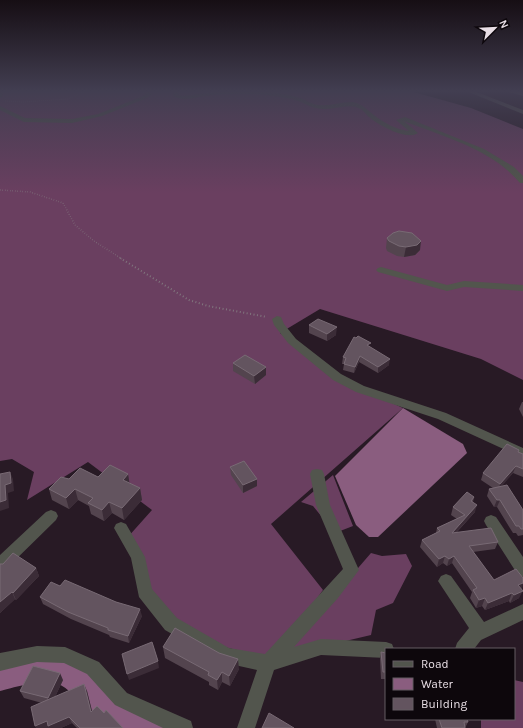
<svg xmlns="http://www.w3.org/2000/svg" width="523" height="728" font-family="Karla,sans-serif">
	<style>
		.forest { fill: #6a3f60 }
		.water { fill: #8a5d7f }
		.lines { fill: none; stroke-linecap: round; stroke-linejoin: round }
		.river { fill: #8a5d7f; fill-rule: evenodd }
		.path-far2 { stroke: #80747d; stroke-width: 1; stroke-dasharray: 0.5 1.5; stroke-linecap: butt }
		.path-far1 { stroke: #80747d; stroke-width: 1.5; stroke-dasharray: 0.5 2; stroke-linecap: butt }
		.path { stroke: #80747d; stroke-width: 2; stroke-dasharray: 1 2.5; stroke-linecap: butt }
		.minor { fill: #52554d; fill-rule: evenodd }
		.wall { fill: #53444e }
		.shaded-wall { fill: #3b2c37 }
		.building { fill: #63545f; stroke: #786a74 }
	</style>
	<rect width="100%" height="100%" fill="#281a25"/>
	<!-- forest -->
	<path class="forest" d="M0,91H410L471,108L523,129V380L481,359L320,309L280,333L342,380L403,408L271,524L323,590L273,659L200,641L157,607L127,538L152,510L88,462L27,500L34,472L12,459L0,461Z
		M333,475L353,526L335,533L313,506L301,502Z
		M371,553L382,556L406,554L412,566L393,603L376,610L371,635L337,643L289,648Z
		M514,680L523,682V728H481V719H514Z"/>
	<!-- water -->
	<path class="water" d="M403,408L463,444L467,453L378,537H369L356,525L335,476Z"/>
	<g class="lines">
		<!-- river -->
		<path class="river" d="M48,649L80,659L100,674L121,696L161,716L167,728C154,728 121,728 111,728C87,720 74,683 48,681C38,681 11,688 0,691V657Z"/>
		<!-- path-far2 -->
		<path class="path-far2" d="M5,101L23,102L68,99L85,91"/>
		<!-- path-far1 -->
		<path class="path-far1" d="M0,190L30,192L63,203L75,225L94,241L122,259"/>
		<!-- path -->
		<path class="path" d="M120,258L189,300L208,306L267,317"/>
		<!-- minor -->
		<path class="minor" d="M0,91L3,92V96L0,98Z
			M142,91H148L152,94L147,98L102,116L72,123L24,122L0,110V106L25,118L72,119L98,114L143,96L146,94Z
			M175,91H181L178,94L182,96C217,91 266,86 300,98C305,99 309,103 314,104C327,108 340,101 353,102C363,104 367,110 374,115C384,123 397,130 409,131L396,120L405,117L484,149L514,167L523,176V183H520C492,149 444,137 404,121L418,133C407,141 378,125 369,117C366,115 365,112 362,110C351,102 337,109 324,109C311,109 306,103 295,100C265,93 234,92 204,96C193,98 181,102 172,95Z
			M466,91H474L523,110V114Z
			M508,91L523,92V96L509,92Z
			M381,267L447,285L464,281L523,285V291L464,287L447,291L378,272L376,270L378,268Z
			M277,316L281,317L284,324L296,339L341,374L364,386L446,413L523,448V458L438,419L356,392L333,380L288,343L274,325L272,319Z
			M317,469L322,470L324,474L330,505L359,570L338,598L294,647L321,639L386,642L392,644L394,649H386V658L321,655L274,670L255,728H237L257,670L221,662L165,630L139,597L131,558L114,528L116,524L121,522L126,524L145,557L152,589L177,618L229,648L265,654L343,569L316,505L310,474L312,470Z
			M51,510L56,512L58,516L56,520L5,570L0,572V555L46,512Z
			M491,515L496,517L523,557V577L518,575L486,525L484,521L486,517Z
			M446,574L451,576L484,622L523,604V620L481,640L474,649H455L457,643L469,628L438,581L441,576Z
			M37,646L65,647L99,662L127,693L191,721L193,728H163L115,705L87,674L64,663L37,662L0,671V653Z"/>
	</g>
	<!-- wall -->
	<path class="wall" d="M387,238L420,250L415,255L404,257L397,256L387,251L386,248Z
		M309,325L336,335L327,341L309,333Z
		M370,347L389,365L378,373L359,362L354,373L343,370L344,364H342L343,357Z
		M233,363L266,375L255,384L233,371Z
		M522,402H523V417L519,409Z
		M519,450L518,452L523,454V477L513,473L501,486L523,510V535L518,536L516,533H513L497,507H494L487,496L489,489L493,488L481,480L483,473Z
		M230,467L257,479V486L243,493L231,475Z
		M128,474L129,483L140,488L142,500L124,520L112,513L104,521L91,514L89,506L78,500L69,509L52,500L49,489L69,479L98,477Z
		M474,497L473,502L475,512L457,532L498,542L495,549L473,552L494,580L522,589H521L519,598L510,603L509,601L485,610L482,606L476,608L470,598L472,592L452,563L447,566L443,563L437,567L420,547L422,540L436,533L437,528L457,519L451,515L453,507Z
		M0,564L36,568L39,576L16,600L15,599L0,613Z
		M60,586L116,602L142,616L129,643L110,637L109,635L71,619L43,604L40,597Z
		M163,647L239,669L230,686L222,682L218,690L209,685V682L165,658Z
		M381,652L386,653V679H381L380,659Z
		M63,680L55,697L87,691L92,711L104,713L123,728H77L72,723L61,728H36L42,703L24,698L20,691Z
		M435,719H467L468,722L465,728H437Z"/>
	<!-- shaded-wall -->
	<path class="shaded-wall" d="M421,241L420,250L415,255L404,257L406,247Z
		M337,327L336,335L327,341V334Z
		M360,356L359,362L354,373L355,367Z
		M390,359L389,365L378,373V367Z
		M266,367V375L255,384L254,376Z
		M516,466L513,473L498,491L500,484Z
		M10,472L13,479L14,491L8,493L9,508L0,511V502L5,485Z
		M128,474L130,486L123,480Z
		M257,479V486L243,493V485Z
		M140,488L142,500L124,520L122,508Z
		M75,489L78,500L69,509L66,498Z
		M497,500H500L497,507H494Z
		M109,502L112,513L104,521L102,510Z
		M477,505L475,512L449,540L452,533Z
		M445,556L443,563L437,567L439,559Z
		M454,556L452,563L447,566L449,559Z
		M36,568L39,576L16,600L13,593Z
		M523,583L522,589L514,593L518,585Z
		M523,591L519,598L510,603L514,595Z
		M12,592L15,599L0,613V602Z
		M512,593L509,601L485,610L488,603Z
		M485,598L482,606L476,608L479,600Z
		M140,609L142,616L129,643L128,636Z
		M238,659L239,669L230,686L229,676Z
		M158,661L159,668L129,680L127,674Z
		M222,672V682L218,690L217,680Z
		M60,673L63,680L51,705L48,698Z
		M84,684L87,691L94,719L91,712Z
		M69,717L72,723L61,728H36L35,726L47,721Z"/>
	<!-- building -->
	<path class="building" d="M399,231L412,233L421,241L417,245L406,247L399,246L389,241L387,238L393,233Z
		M318,319L337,327L327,334L309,325Z
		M358,336L371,343L367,345L390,359L378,367L360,356L355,367L344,364L346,358L343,357L354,337L356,338Z
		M245,355L266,367L254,376L233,363Z
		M507,444L519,450L518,452L523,454V469L516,466L500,484L483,473Z
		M244,461L257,479L243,485L230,467Z
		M110,465L128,474L123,480L140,488L122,508L109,502L102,510L88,503L93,498L75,489L66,498L49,489L61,477L69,479L80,468L98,477Z
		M10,472L11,483L5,485L6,500L0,502V474Z
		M507,485L523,510V529H521L519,526H516L500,500H497L489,489Z
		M467,492L474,497L471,501L477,505L452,533L491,528L498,542L469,546L494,580L516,569L523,578V583L518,585L523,591L514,595L512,593L488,603L485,598L479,600L473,590L477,588L454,556L449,559L445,556L439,559L422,540L440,531L437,528L465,515L453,507Z
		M13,553L36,568L13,593L12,592L0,602V564H3Z
		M65,580L116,602L140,609L128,636L108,630V628L68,612L40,597L51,582L60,586Z
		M175,628L219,653L238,659L229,676L222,672L217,680L208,675L209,672L163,647Z
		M152,642L158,661L127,674L122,654Z
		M381,652L386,653V672H383Z
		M33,666L60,673L48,698L20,691Z
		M84,684L91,712L97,706L104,713L106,710L123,728H80L69,717L48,726L47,721L35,726L31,707Z
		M269,713L294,728H262Z
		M439,719H467L468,722H464L465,728H442Z"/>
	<!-- sky -->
	<linearGradient id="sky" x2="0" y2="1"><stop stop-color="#160e14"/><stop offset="0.47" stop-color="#423e51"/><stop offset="1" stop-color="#423e51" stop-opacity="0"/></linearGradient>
	<rect width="523" height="193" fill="url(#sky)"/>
	<!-- legend -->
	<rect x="385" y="648" width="130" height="72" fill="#0d070c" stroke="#655d63"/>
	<rect x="393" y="661" width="20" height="6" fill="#52554d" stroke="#655d63"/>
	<text x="421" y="668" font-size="12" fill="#e8dee5">Road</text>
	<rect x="393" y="678" width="20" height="12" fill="#8a5d7f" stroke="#655d63"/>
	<text x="421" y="688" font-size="12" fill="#e8dee5">Water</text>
	<rect x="393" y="698" width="20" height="12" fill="#63545f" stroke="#655d63"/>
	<text x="421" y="708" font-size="12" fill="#e8dee5">Building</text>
	<!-- north arrow -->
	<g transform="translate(495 28) rotate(66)" stroke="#0d070c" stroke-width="3" paint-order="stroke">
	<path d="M0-3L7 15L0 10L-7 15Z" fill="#e8dee5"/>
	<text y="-6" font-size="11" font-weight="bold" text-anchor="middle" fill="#e8dee5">N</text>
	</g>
</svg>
